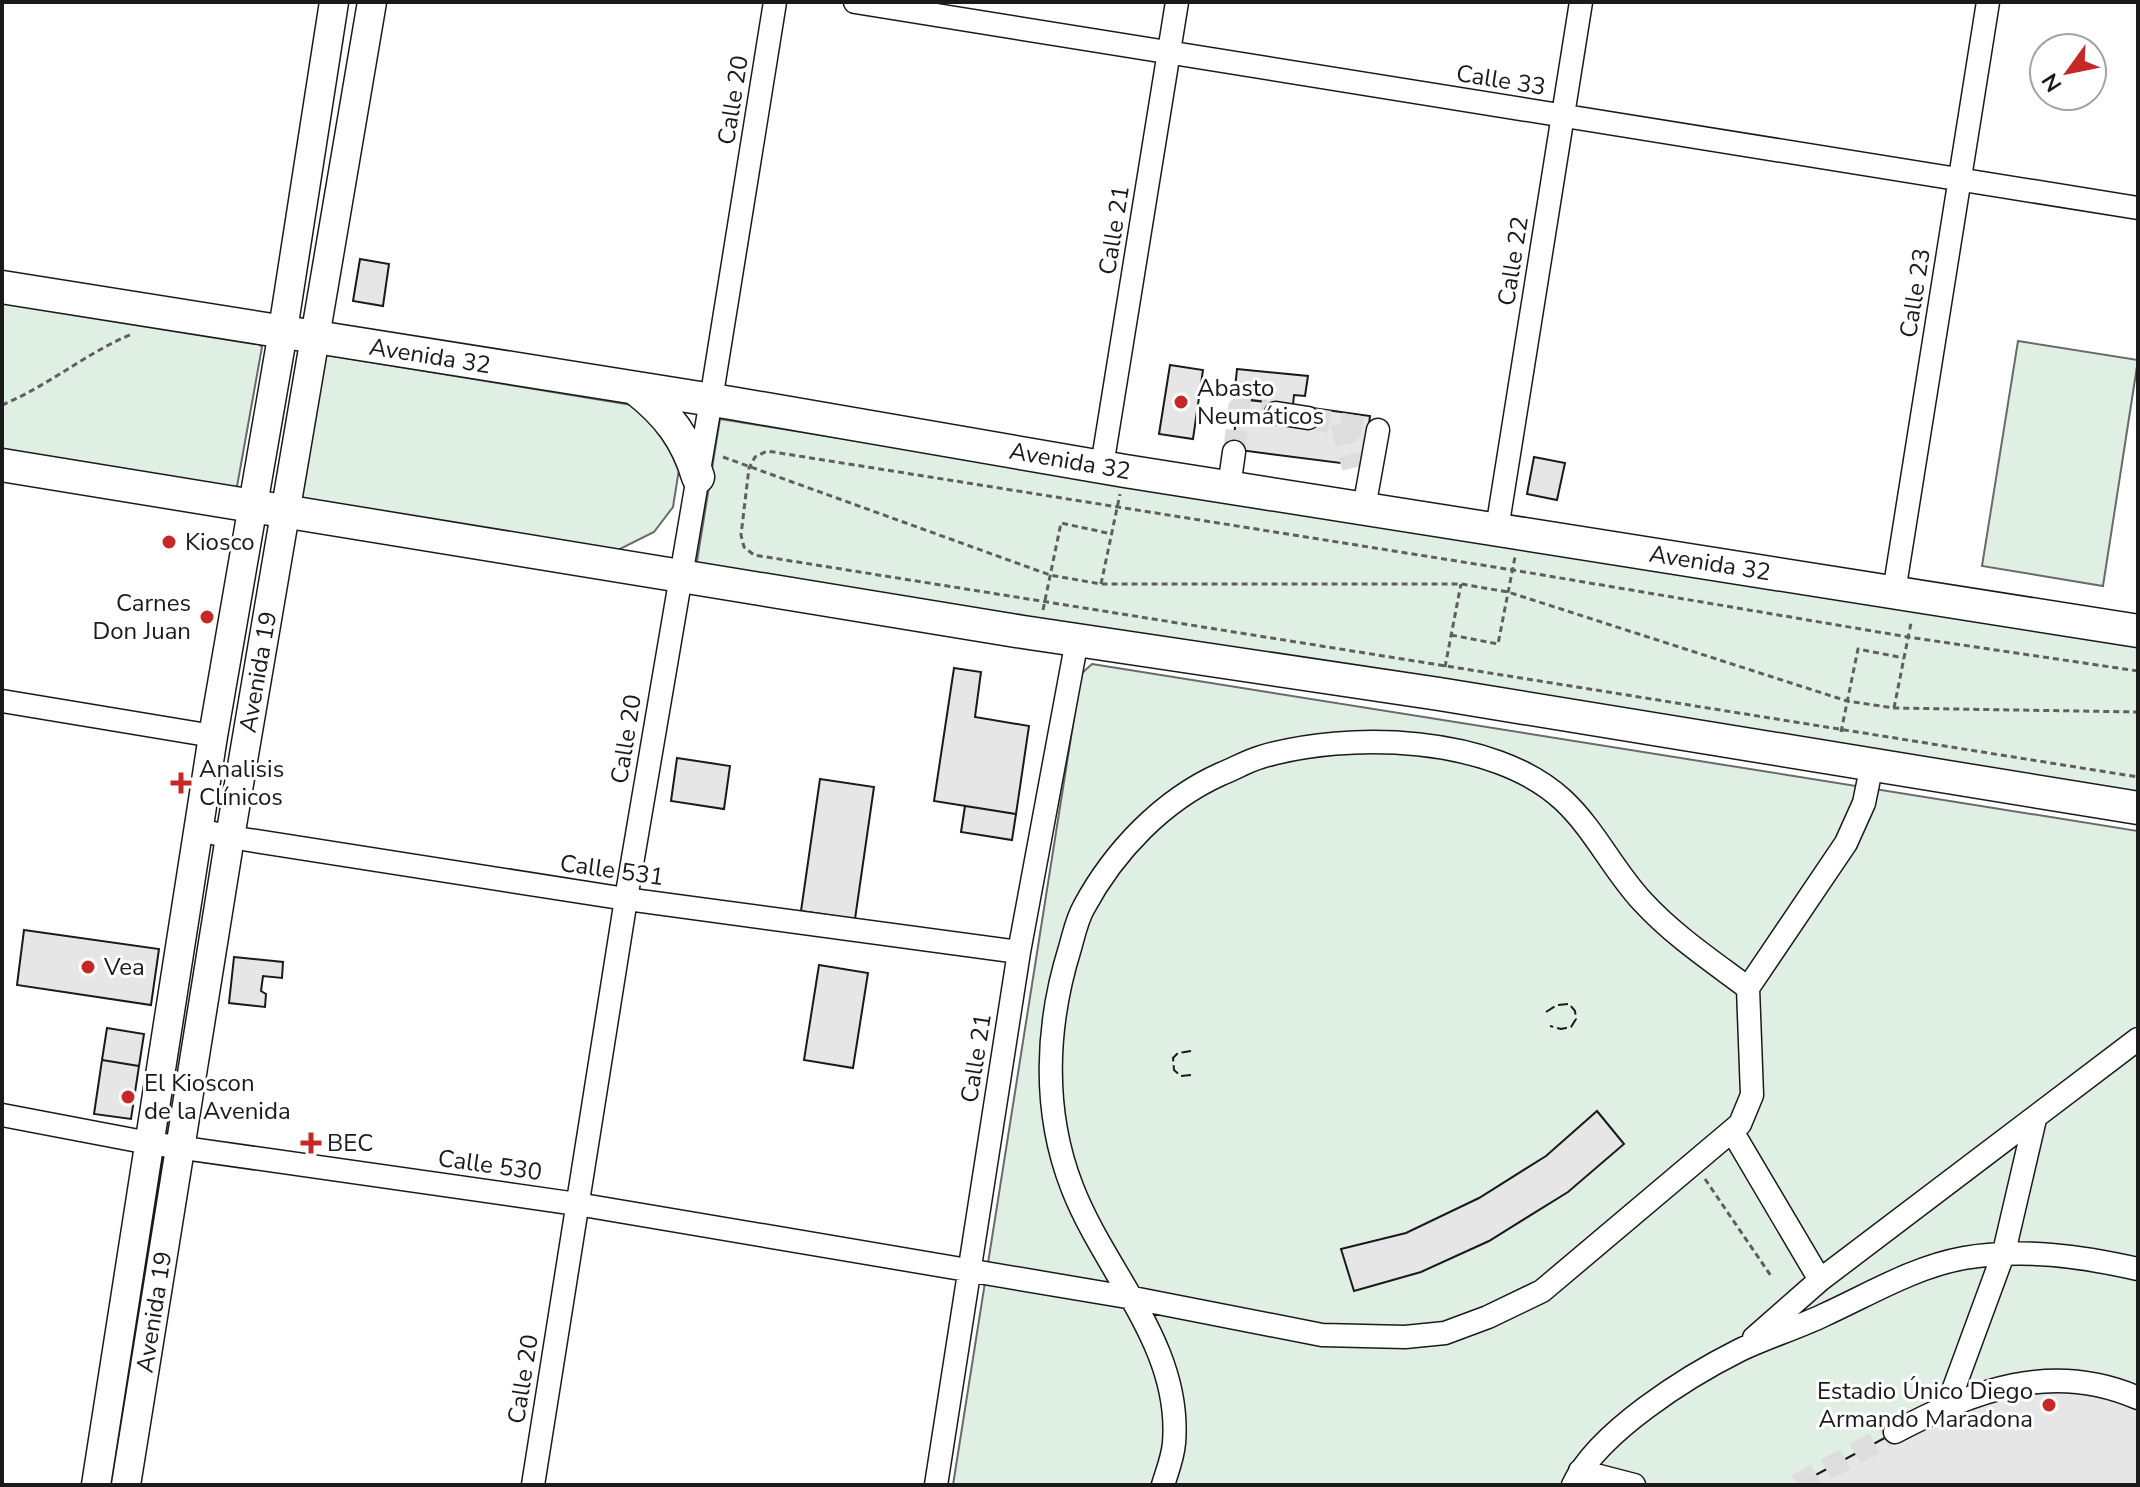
<svg xmlns="http://www.w3.org/2000/svg" width="2140" height="1487" font-family="'Nunito Sans',sans-serif">
	<style>
		.green { fill: #e0efe3; stroke: #6a6a6a; stroke-width: 2 }
		.building { fill: #e6e6e6; stroke: #1a1a1a; stroke-width: 2 }
		.lines { fill: none; stroke-linecap: round; stroke-linejoin: round }
		.minor-tunnel { stroke: #ddd; stroke-width: 22; stroke-dasharray: 22 11; stroke-linecap: butt }
		.minor-casing { stroke: #1a1a1a; stroke-width: 25 }
		.major-casing { stroke: #1a1a1a; stroke-width: 31 }
		.highway-casing { stroke: #1a1a1a; stroke-width: 35 }
		.path { stroke: #5f5f5f; stroke-width: 3; stroke-dasharray: 6 4; stroke-linecap: butt }
		.minor { stroke: #fff; stroke-width: 22 }
		.major { stroke: #fff; stroke-width: 28 }
		.highway { stroke: #fff; stroke-width: 32 }
		.fence { stroke: #1a1a1a; stroke-width: 2; stroke-dasharray: 10 4; stroke-linecap: butt }
		.poi-dot { fill: #c62828; stroke: #fff; stroke-width: 3 }
		.labels { text-anchor: middle; dominant-baseline: central; stroke-width: 6; stroke-linejoin: round; paint-order: stroke }
		.street-label { font-size: 24px; fill: #1a1a1a; stroke: #fff }
		.poi-label { font-size: 24px; fill: #1a1a1a; stroke: #fff; text-anchor: start }
	</style>
	<rect width="100%" height="100%" fill="#fff"/>
	<!-- green -->
	<path class="green" d="M2,303L253,340L262,347L236,492L2,455Z
		M2018,341L2138,360L2103,586L1982,566Z
		M320,354L638,406L669,434L680,463L673,507L654,532L612,553L297,501Z
		M720,419L2138,645V798L696,567Z
		M1092,664L2138,831V1485H953L1081,674Z"/>
	<!-- building -->
	<path class="building" d="M360,259L389,264L383,306L353,301Z
		M1170,365L1203,370L1193,439L1159,434Z
		M1237,369L1308,376L1305,396L1294,395L1293,405L1234,398Z
		M1239,399L1274,403L1310,425L1312,408L1370,416L1364,466L1232,449Z
		M1534,457L1565,463L1557,500L1527,494Z
		M954,668L981,672L975,717L1029,726L1016,814L934,801Z
		M677,758L730,766L724,809L671,801Z
		M820,779L874,787L855,919L801,911Z
		M965,806L1016,814L1012,840L961,832Z
		M24,930L159,949L151,1005L17,985Z
		M234,957L283,962L282,978L263,976L261,991L266,994L265,1007L229,1003Z
		M819,965L868,973L853,1068L804,1060Z
		M107,1028L144,1034L139,1066L102,1060Z
		M102,1060L139,1066L131,1119L94,1114Z
		M1597,1111L1624,1144L1568,1192L1489,1241L1421,1272L1354,1291L1341,1249L1406,1233L1479,1198L1546,1156Z
		M2040,1382L2138,1400V1485H1797L1948,1404Z"/>
	<g class="lines">
		<!-- minor-tunnel -->
		<path class="minor-tunnel" d="M1308,418L1378,430
			M1341,423L1353,468
			M1234,452L1239,408L1276,413
			M1797,1485L1895,1432"/>
		<!-- minor casing -->
		<g class="minor-casing">
			<path id="minor" d="M855,2L2138,208
				M1276,413L1308,418
				M1102,466L1177,2
				M1229,487L1234,452
				M1364,508L1378,430
				M1497,529L1581,2
				M1894,592L1988,2
				M2,701L213,736
				M200,830L230,837L626,899L1019,952
				M2,1115L149,1143L577,1204L1133,1298L1322,1335L1405,1337L1445,1333L1488,1317L1542,1291L1740,1124L1752,1095L1748,988L1846,843L1864,803L1872,764
				M1732,1131L1820,1280
				M1754,1338L1820,1280L2138,1039
				M1948,1404L2004,1252L2035,1119
				M1895,1432C1973,1391 2051,1360 2138,1398
				M1580,1471L1634,1485
				M533,1485L626,899L711,400L775,2
				M936,1485L1019,952L1077,640
				M1163,1485C1167,1472 1173,1457 1174,1443C1182,1345 1105,1273 1072,1187C1042,1110 1046,1025 1070,948C1074,934 1077,919 1084,907C1114,851 1163,800 1221,774C1234,769 1247,761 1261,757C1348,731 1493,735 1563,800C1595,830 1613,870 1642,901C1673,935 1712,961 1748,988
				M1573,1485C1598,1432 1688,1376 1740,1350C1767,1337 1797,1328 1824,1315C1870,1294 1914,1267 1964,1258C2023,1248 2080,1256 2138,1269"/>
		</g>
		<!-- major casing -->
		<g class="major-casing">
			<path id="major" d="M96,1485L213,736L280,349L334,2
				M126,1485L230,837L372,2"/>
		</g>
		<!-- highway casing -->
		<g class="highway-casing">
			<path id="highway" d="M2,287L731,403L1125,471L2138,631
				M636,389C667,413 687,439 698,477
				M2,465L1023,632L1439,694L2138,808"/>
		</g>
		<!-- path -->
		<path class="path" d="M2,405C48,386 86,353 132,334
			M723,457L1050,575L1101,584H1461L1508,592L1847,701L1894,708L2138,712
			M1101,584L1120,494
			M1043,610L1061,523L1112,534
			M1451,635L1498,644L1515,557
			M1445,667L1461,584
			M2138,671L1908,637L1513,570L767,451L755,457L749,468L741,535L744,547L754,555L2138,777
			M1894,708L1911,623
			M1841,732L1858,649L1904,658
			M1705,1179L1771,1276"/>
		<!-- minor -->
		<use href="#minor" class="minor"/>
		<!-- major -->
		<use href="#major" class="major"/>
		<!-- highway -->
		<use href="#highway" class="highway"/>
		<!-- fence -->
		<path class="fence" d="M1546,1012L1557,1005L1569,1004L1575,1011L1576,1019L1571,1027L1561,1029L1550,1026
			M1191,1075L1181,1076L1174,1070L1173,1058L1178,1053L1191,1051"/>
	</g>
	<!-- markers -->
	<g class="poi-dot">
		<circle cx="1181" cy="402" r="8"/>
		<circle cx="169" cy="542" r="8"/>
		<circle cx="207" cy="617" r="8"/>
		<path d="M177 771h8v8h8v8h-8v8h-8v-8h-8v-8h8z"/>
		<circle cx="88" cy="967" r="8"/>
		<circle cx="128" cy="1097" r="8"/>
		<path d="M307 1131h8v8h8v8h-8v8h-8v-8h-8v-8h8z"/>
		<circle cx="2049" cy="1405" r="8"/>
	</g>
	<g class="labels">
		<!-- street labels -->
		<g class="street-label">
			<text transform="translate(1501 80) rotate(9)">Calle 33</text>
			<text transform="translate(733 100) rotate(-81)">Calle 20</text>
			<text transform="translate(1114 230) rotate(-81)">Calle 21</text>
			<text transform="translate(1513 261) rotate(-81)">Calle 22</text>
			<text transform="translate(1915 293) rotate(-81)">Calle 23</text>
			<text transform="translate(430 356) rotate(9)">Avenida 32</text>
			<text transform="translate(1070 461) rotate(10)">Avenida 32</text>
			<text transform="translate(1710 563) rotate(9)">Avenida 32</text>
			<text transform="translate(258 672) rotate(-80)">Avenida 19</text>
			<text transform="translate(626 739) rotate(-81)">Calle 20</text>
			<text transform="translate(612 870) rotate(8)">Calle 531</text>
			<text transform="translate(976 1058) rotate(-81)">Calle 21</text>
			<text transform="translate(490 1165) rotate(8)">Calle 530</text>
			<text transform="translate(154 1312) rotate(-81)">Avenida 19</text>
			<text transform="translate(523 1379) rotate(-81)">Calle 20</text>
		</g>
		<!-- poi labels -->
		<g class="poi-label">
			<text x="1197" y="388">Abasto<tspan x="1197" dy="28">Neumáticos</tspan></text>
			<text x="185" y="542">Kiosco</text>
			<text x="191" y="603" text-anchor="end">Carnes<tspan x="191" dy="28">Don Juan</tspan></text>
			<text x="199" y="769">Analisis<tspan x="199" dy="28">Clínicos</tspan></text>
			<text x="104" y="967">Vea</text>
			<text x="144" y="1083">El Kioscon<tspan x="144" dy="28">de la Avenida</tspan></text>
			<text x="327" y="1143">BEC</text>
			<text x="2033" y="1391" text-anchor="end">Estadio Único Diego<tspan x="2033" dy="28">Armando Maradona</tspan></text>
		</g>
	</g>
	<!-- border -->
	<rect width="2140" height="1487" fill="none" stroke="#1a1a1a" stroke-width="8"/>
	<!-- north arrow -->
	<g transform="translate(2068 72) rotate(237)"><circle r="38" fill="#ffffff" stroke="#a3a3a3" stroke-width="2"/>
	<path d="M0-6L14 30L0 20L-14 30Z" fill="#c62828"/>
	<text y="-12" font-size="22" font-weight="bold" text-anchor="middle" fill="#1a1a1a">N</text>
	</g>
</svg>
